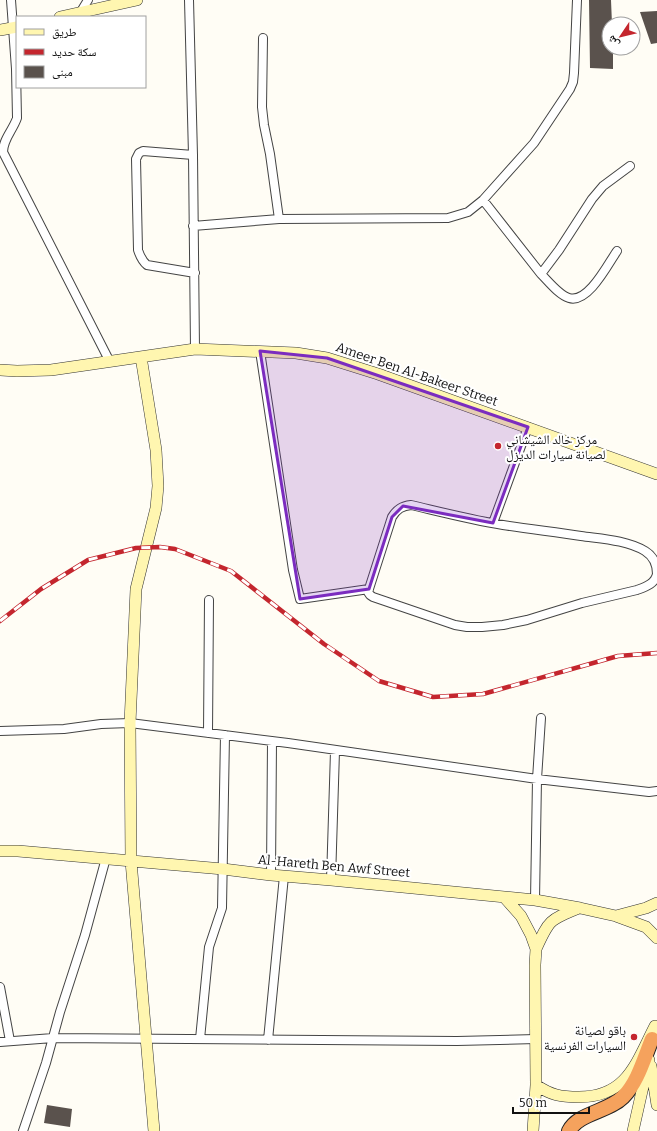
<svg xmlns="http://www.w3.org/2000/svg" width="657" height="1131" font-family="Bitter,'Noto Naskh Arabic',serif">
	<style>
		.building { fill: #5a524d }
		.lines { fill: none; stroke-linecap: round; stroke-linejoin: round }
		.street-casing { stroke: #444; stroke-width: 10 }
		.secondary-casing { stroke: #333; stroke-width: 12 }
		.highway-casing { stroke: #222; stroke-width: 16 }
		.street { stroke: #fff; stroke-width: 8 }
		.secondary { stroke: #fff6b0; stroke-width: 11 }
		.highway { stroke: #f5a25d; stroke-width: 14 }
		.rail-casing { stroke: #c4262e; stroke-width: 4.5 }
		.rail { stroke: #fff; stroke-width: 3; stroke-dasharray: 9; stroke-linecap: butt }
		.marked { fill: #7b2cbf; fill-opacity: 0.2; stroke: #7b2cbf; stroke-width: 3; stroke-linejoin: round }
		.poi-dot { fill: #c4262e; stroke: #fff; stroke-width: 1.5 }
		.labels { text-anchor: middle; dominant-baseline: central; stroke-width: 4; stroke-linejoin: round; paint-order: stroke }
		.street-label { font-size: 13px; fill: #111; stroke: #fff }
		.poi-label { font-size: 13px; fill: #111; stroke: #fff; text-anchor: start }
	</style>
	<rect width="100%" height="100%" fill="#fffdf5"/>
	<!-- building -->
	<path class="building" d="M589,0H611L612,24H609V48H613V69L590,68Z
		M657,11V43L651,44L640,12Z
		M47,1105L72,1109L70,1127L44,1123Z"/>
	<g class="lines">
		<!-- street casing -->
		<g class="street-casing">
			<path id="street" d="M11,0L16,69L17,118C13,130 3,139 3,152L110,362
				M189,0L193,155L195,349
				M80,13L88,0
				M263,38L262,107L264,125L270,154L279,219
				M193,155L143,151L139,153L136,159L138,250C140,256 142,261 147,265L195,273
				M483,200L541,274L559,250L592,199L603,186L630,166
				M193,226L279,219L448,218L468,212L483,200L534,143L570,89L573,82L574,73L577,0
				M541,274C549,282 559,295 569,298C588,304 608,264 617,251
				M260,351L293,570L300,599L369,589
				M411,505C441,512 472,520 503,525C528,529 555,532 581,536C602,539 626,540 645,551C653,556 657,564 657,574C655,584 645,587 637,590L582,603L527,620L503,625L482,627H467L455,625L373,597L370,595L368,592L392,517C397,509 402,506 411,505Z
				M493,523L528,427
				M0,731L64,729L101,724L130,723L288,743L537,779L649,792L657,791
				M208,733L209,600
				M271,875L272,741
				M331,880L335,751
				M535,900L537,779L541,718
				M0,987L10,1041
				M200,1039L209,947L222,908L225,735
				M268,1040L284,876
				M0,1042L53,1038L457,1041L536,1039
				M23,1131L46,1063L60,1012L85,935L106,858"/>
		</g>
		<!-- secondary casing -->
		<g class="secondary-casing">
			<path id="secondary" d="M60,17L137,0
				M0,30L17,27
				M141,357L156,450L158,486L156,508L136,589L130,723L131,861L154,1131
				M0,370L17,371L51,370L195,349L296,353L327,358L378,374L657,474
				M0,851H18L223,869L271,875L331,880L535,900L580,908L616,916L646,927L657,938
				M505,898L521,916L531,935L536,949L535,965L536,1085L533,1131
				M616,916L646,908L657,903
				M536,949C549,920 549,920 579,908
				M651,1066L657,1105
				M536,1085C551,1095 560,1097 579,1097C627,1097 636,1063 655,1026
				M633,1131L649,1060"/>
		</g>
		<!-- highway casing -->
		<g class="highway-casing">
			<path id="highway" d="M569,1131C578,1113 608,1112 623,1097C638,1082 644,1058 652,1039"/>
		</g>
		<!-- street -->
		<use href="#street" class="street"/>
		<!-- secondary -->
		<use href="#secondary" class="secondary"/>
		<!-- highway -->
		<use href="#highway" class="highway"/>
		<!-- rail casing -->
		<g class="rail-casing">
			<path id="rail" d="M0,621L41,589L88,560L136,548L160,547L175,549L231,571L324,644L379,681L433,697L483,694L618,656L657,653"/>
		</g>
		<!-- rail -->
		<use href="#rail" class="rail"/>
	</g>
	<!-- marked area -->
	<path class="marked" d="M260,351L327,358L528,427L493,523L403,506L392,517L369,589L300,599Z"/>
	<!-- markers -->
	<g class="poi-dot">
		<circle cx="498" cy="446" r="4"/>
		<circle cx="634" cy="1037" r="4"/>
	</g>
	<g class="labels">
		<!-- street labels -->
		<g class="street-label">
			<text transform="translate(417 374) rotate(19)">Ameer Ben Al-Bakeer Street</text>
			<text transform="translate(334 866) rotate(5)">Al-Hareth Ben Awf Street</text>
		</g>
		<!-- poi labels -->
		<g class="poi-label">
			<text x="506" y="439">مركز خالد الشيشاني<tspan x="506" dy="15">لصيانة سيارات الديزل</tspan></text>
			<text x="626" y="1030" text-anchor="end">باقو لصيانة<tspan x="626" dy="15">السيارات الفرنسية</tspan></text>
		</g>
	</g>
	<!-- legend -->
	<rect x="16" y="16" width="130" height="72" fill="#ffffff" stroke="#a0a0a0"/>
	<rect x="24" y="29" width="20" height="6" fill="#fff6b0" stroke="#a0a0a0"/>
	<text x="52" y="36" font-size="12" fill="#111111">طريق</text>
	<rect x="24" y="49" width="20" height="6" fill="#c4262e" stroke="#a0a0a0"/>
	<text x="52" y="56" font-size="12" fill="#111111">سكة حديد</text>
	<rect x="24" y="66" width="20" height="12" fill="#5a524d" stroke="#a0a0a0"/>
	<text x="52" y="76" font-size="12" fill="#111111">مبنى</text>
	<!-- north arrow -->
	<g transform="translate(621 36) rotate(235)"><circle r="19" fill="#ffffff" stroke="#a0a0a0"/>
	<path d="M0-3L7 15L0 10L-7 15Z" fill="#c4262e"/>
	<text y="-6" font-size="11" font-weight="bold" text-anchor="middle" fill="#111111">ش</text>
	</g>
	<!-- scale -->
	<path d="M513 1107v6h76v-6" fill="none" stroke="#111111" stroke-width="2"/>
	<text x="519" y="1107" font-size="12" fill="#111111" stroke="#ffffff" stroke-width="3" paint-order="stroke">50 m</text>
</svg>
